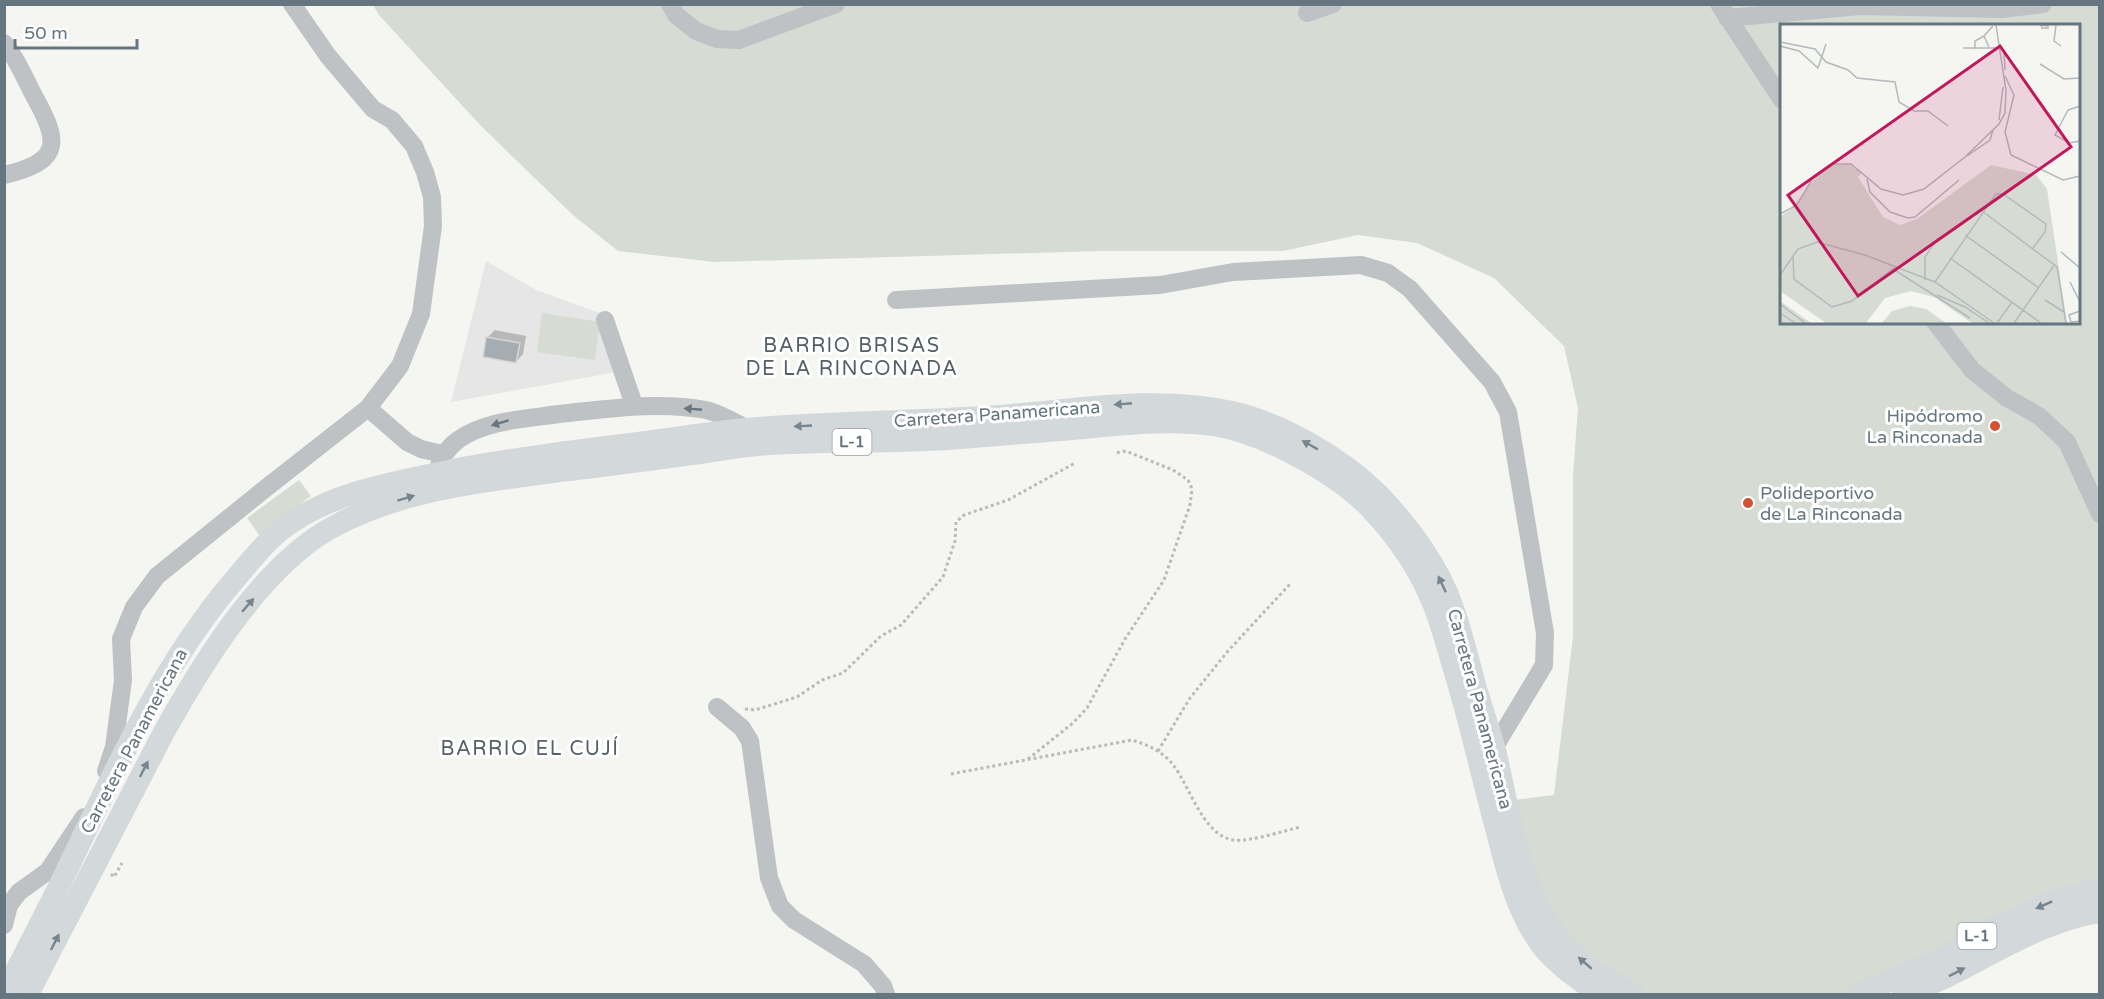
<svg xmlns="http://www.w3.org/2000/svg" width="2104" height="999" font-family="'Varela Round',sans-serif">
	<style>
		.built { fill: #e5e6e5 }
		.green { fill: #d6dbd3; fill-rule: evenodd }
		.shadow { fill: #0003 }
		.building { fill: #a6adb2; stroke: #d6d6d4; stroke-width: 1.5 }
		.lines { fill: none; stroke-linecap: round; stroke-linejoin: round }
		.path { stroke: #b8bbbd; stroke-width: 3; stroke-dasharray: 3 3; stroke-linecap: butt }
		.minor { stroke: #bec2c5; stroke-width: 18 }
		.major { stroke: #d3d8db; stroke-width: 22 }
		.oneway { fill: #76858e }
		.oneway2 { fill: #667680 }
		.poi-dot { fill: #d35133; stroke: #fff; stroke-width: 2 }
		.labels { text-anchor: middle; dominant-baseline: central; stroke-width: 6; stroke-linejoin: round; paint-order: stroke }
		.shield { fill: #fff; stroke: #949fa6; stroke-width: 1.5 }
		.shield-label { font-size: 16px; font-weight: bold; fill: #667680 }
		.street-label { font-size: 18px; fill: #667680; stroke: #fff }
		.poi-label { font-size: 18px; fill: #667680; stroke: #fff; text-anchor: end }
		.neighbourhood-label { font-size: 20px; letter-spacing: 1.5px; fill: #545f66; stroke: #fff }
		.inset-road { fill: none; stroke: #b3babd; stroke-width: 1.5 }
		.view { fill: #c2185b; fill-opacity: 0.15; stroke: #c2185b; stroke-width: 3 }
		.inset-edge { fill: none; stroke: #667680; stroke-width: 3 }
	</style>
	<rect width="100%" height="100%" fill="#f5f5f2"/>
	<!-- built -->
	<path class="built" d="M486,261L536,290L614,318L627,370L451,402Z"/>
	<!-- green -->
	<path class="green" d="M373,5H2099V889L1858,994H1634L1556,935L1505,801L1554,795L1573,637V476L1578,408L1564,346L1494,278L1417,243L1358,235L1283,251H1101L715,262L618,251L573,215L482,127L379,15ZM1782,26H2078V322H1782Z
		M542,313L600,322L595,360L537,352Z
		M299,480L311,496L259,535L247,518Z"/>
	<!-- shadow -->
	<path class="shadow" d="M495,330L526,336L523,354L516,362L488,337Z"/>
	<!-- building -->
	<path class="building" d="M486,337L520,343L516,363L483,357Z"/>
	<g class="lines">
		<!-- path -->
		<path class="path" d="M745,709L755,710L797,697L822,680L843,673L881,636L901,625L943,577L955,541L956,522L964,515L1008,500L1075,463
			M1158,751L1190,698L1228,651L1290,584
			M1028,759L1073,723L1087,708L1125,639L1164,580L1190,505L1192,489L1188,480L1173,470L1126,451L1115,453
			M951,774L1132,740C1148,745 1164,752 1174,766C1190,787 1203,835 1233,840C1251,842 1282,831 1301,827
			M111,874L114,877L122,863"/>
		<!-- minor -->
		<path class="minor" d="M670,4L676,15L696,31L717,39L739,40L836,4
			M1719,4L1782,100
			M1307,13L1333,4
			M1727,18L1860,6L2002,9L2043,4
			M4,43C16,57 24,76 32,92C58,139 66,161 4,175
			M896,300L1160,285L1233,272L1361,265L1388,273L1410,289L1492,382L1508,412L1545,633L1544,665L1494,748
			M605,320L634,405
			M1935,322L1972,370L2007,398L2039,416L2067,442L2100,514
			M368,408L407,442L421,449L442,454
			M436,474C441,459 445,450 458,440C486,420 526,419 559,414C608,409 656,401 706,410C720,413 735,423 748,429
			M717,707L742,728L750,741L769,878L780,906L794,920L864,964L883,986L886,994
			M106,771L114,747L123,680L121,639L134,607L157,576L266,488L368,408L400,366L421,314L433,226L432,197L425,172L414,146L392,120L373,109L328,56L292,4
			M4,925L9,905L19,892L48,871L84,817"/>
		<!-- major -->
		<path class="major" d="M4,994C25,953 46,913 66,872C115,770 162,664 236,578C253,558 270,536 292,522C340,490 398,482 453,470C509,459 565,452 622,445C663,440 704,433 746,429C824,422 905,422 984,417C1068,412 1148,394 1232,412C1282,423 1343,459 1379,495C1409,526 1439,567 1453,608C1462,633 1468,659 1475,685C1481,706 1489,728 1495,750C1509,809 1518,882 1554,932C1573,959 1605,980 1634,994
			M28,994L164,732C202,664 261,567 331,528C401,489 482,482 560,471C604,466 648,460 692,454C714,451 736,447 758,445C821,440 884,443 948,439C985,436 1023,433 1061,430C1112,426 1162,418 1213,425C1263,433 1335,472 1370,508C1396,535 1419,569 1433,603C1441,623 1447,645 1453,666C1470,721 1482,777 1497,832C1507,871 1517,913 1542,946C1557,965 1580,981 1600,994
			M1858,994L1944,958L1980,934L2053,901L2100,889
			M1903,994C1919,988 1935,983 1950,975C1994,953 2051,918 2100,912"/>
	</g>
	<!-- one-way arrows -->
	<defs><path id="oneway-solid" d="M-6-.8H1V-3.2L6.5 0L1 3.2V.8H-6Z" transform="scale(1.5)"/></defs>
	<g class="oneway">
		<use href="#oneway-solid" transform="translate(1123 404) rotate(175)"/>
		<use href="#oneway-solid" transform="translate(803 426) rotate(177)"/>
		<use href="#oneway-solid" transform="translate(1310 445) rotate(-151)"/>
		<use href="#oneway-solid" transform="translate(406 498) rotate(-17)"/>
		<use href="#oneway-solid" transform="translate(1442 584) rotate(-115)"/>
		<use href="#oneway-solid" transform="translate(248 605) rotate(-49)"/>
		<use href="#oneway-solid" transform="translate(144 769) rotate(-63)"/>
		<use href="#oneway-solid" transform="translate(2044 905) rotate(156)"/>
		<use href="#oneway-solid" transform="translate(55 942) rotate(-63)"/>
		<use href="#oneway-solid" transform="translate(1585 963) rotate(-139)"/>
		<use href="#oneway-solid" transform="translate(1957 972) rotate(-27)"/>
	</g>
	<g class="oneway2">
		<use href="#oneway-solid" transform="translate(693 409) rotate(-175)"/>
		<use href="#oneway-solid" transform="translate(500 423) rotate(163)"/>
	</g>
	<!-- markers -->
	<g class="poi-dot">
		<circle cx="1995" cy="426" r="6"/>
		<circle cx="1748" cy="503" r="6"/>
	</g>
	<g class="labels">
		<!-- shield labels -->
		<g class="shield">
			<rect x="832.5" y="429" width="39" height="26" rx="4.5"/>
			<rect x="1957.5" y="923" width="39" height="26" rx="4.5"/>
		</g>
		<g class="shield-label">
			<text x="852" y="442">L-1</text>
			<text x="1977" y="936">L-1</text>
		</g>
		<!-- street labels -->
		<g class="street-label">
			<text transform="translate(997 414) rotate(-4)">Carretera Panamericana</text>
			<text transform="translate(1480 709) rotate(75)">Carretera Panamericana</text>
			<text transform="translate(134 741) rotate(-62)">Carretera Panamericana</text>
		</g>
		<!-- poi labels -->
		<g class="poi-label">
			<text x="1983" y="416">Hipódromo<tspan x="1983" dy="21">La Rinconada</tspan></text>
			<text x="1760" y="493" text-anchor="start">Polideportivo<tspan x="1760" dy="21">de La Rinconada</tspan></text>
		</g>
		<!-- neighbourhood labels -->
		<g class="neighbourhood-label">
			<text x="852" y="346">BARRIO BRISAS<tspan x="852" dy="23">DE LA RINCONADA</tspan></text>
			<text x="530" y="749">BARRIO EL CUJÍ</text>
		</g>
	</g>
	<!-- overview -->
	<g transform="translate(1780 24)">
		<rect width="300" height="300" fill="#f5f5f2"/>
		<path d="M68,139L82,149L78,153L103,193L120,201L137,195L211,141L256,151L267,165L287,299H192L154,273L131,267L105,274L86,299H46L0,267V193L10,186L44,143ZM0,277L31,299H0ZM130,282L146,285L166,299H102L112,287Z" fill="#d6dbd3"/>
		<path class="inset-road" d="M261,1L268,2V4H262ZM276,1L274,17L281,22M0,18L35,25L46,38L68,46L77,54L115,58L119,78L134,87H148L168,102M0,22L19,27L38,44L46,20M209,23L204,12L213,2M183,24H218M195,25V17L204,12M224,28L225,46M260,40L284,55L300,54M225,52L234,71L225,108L231,131L283,156L300,152M300,82L288,86L275,111L289,119L300,117M219,96L223,63M187,132L210,116L213,106M87,155L90,168L110,188L128,194L135,193L179,156M202,187L277,243L286,299M0,190L17,181L34,152L51,140H71L101,165L123,171L144,165L185,133L219,100L225,89L226,67L216,1M185,211L259,264M281,228L300,244M13,232L14,255L52,283L72,277L115,243M170,234L261,299M113,245L190,294M0,251L18,225L37,218L85,231L155,258L214,299M145,256V233L158,214M155,258L216,170H223L266,200L265,208L253,224M290,258L300,278M157,271L185,283L209,299M265,276L284,288M0,280L25,299M300,287L289,291L291,298L300,297M0,289L15,299M217,299L232,278M234,299L275,240"/>
		<path class="view" d="M220,22L291,123L78,272L8,171Z"/>
		<rect width="300" height="300" class="inset-edge"/>
	</g>
	<!-- border -->
	<rect width="2104" height="999" fill="none" stroke="#667680" stroke-width="12"/>
	<!-- scale -->
	<path d="M15 39v9h122v-9" fill="none" stroke="#667680" stroke-width="3"/>
	<text x="24" y="39" font-size="18" fill="#667680" stroke="#ffffff" stroke-width="4.5" paint-order="stroke">50 m</text>
</svg>
